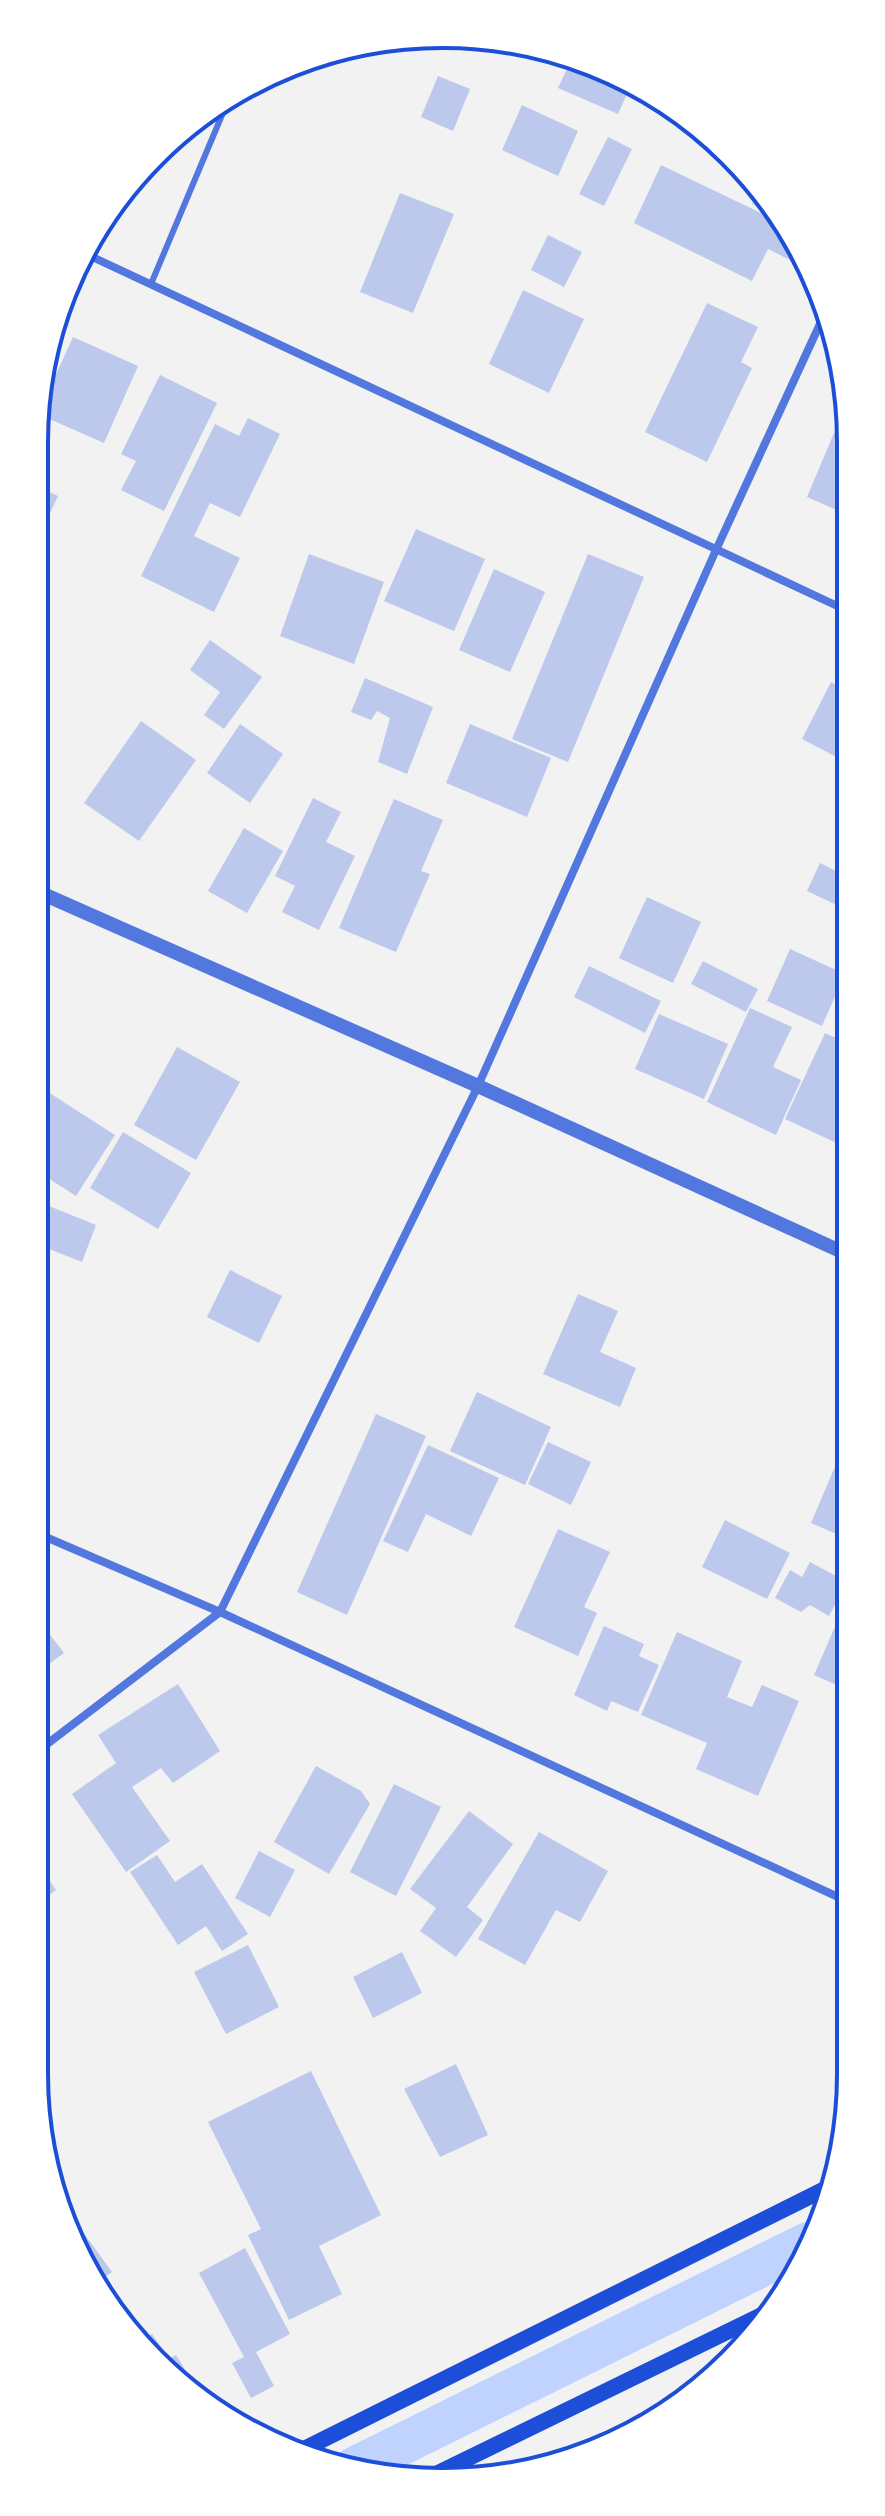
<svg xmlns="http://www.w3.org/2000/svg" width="885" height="2516" font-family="'Varela Round',sans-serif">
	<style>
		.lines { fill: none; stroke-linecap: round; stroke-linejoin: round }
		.canal { stroke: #bfd3fe; stroke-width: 42 }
		.building { fill: #bdc9ec }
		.service { stroke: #5277de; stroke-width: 6 }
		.minor { stroke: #5277de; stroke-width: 8 }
		.tertiary { stroke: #5277de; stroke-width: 14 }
		.secondary { stroke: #1d4ed8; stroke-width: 16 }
		.rim { fill: none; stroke: #1d4ed8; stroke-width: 4 }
	</style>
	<rect width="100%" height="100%" fill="#f2f2f2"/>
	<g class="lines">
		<!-- canal -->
		<path class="canal" d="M354,2468L808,2243"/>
	</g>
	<!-- building -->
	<path class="building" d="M572,58L632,83L618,114L558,88Z
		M438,76L470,89L453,131L421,117Z
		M522,105L578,131L558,176L502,150Z
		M608,137L632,149L604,206L579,194Z
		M661,165L784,224L800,249L794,262L768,249L752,281L634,223Z
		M760,189L779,218L752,204Z
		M400,193L454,214L413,313L360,292Z
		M548,235L582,252L564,287L531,270Z
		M523,290L584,319L549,393L489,364Z
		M707,303L758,327L741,362L752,368L707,462L645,432Z
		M73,337L138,366L104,443L38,414Z
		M160,375L217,403L164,511L121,490L136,461L121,454Z
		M248,418L280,434L240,517L210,503L194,536L240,558L214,612L141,576L215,424L239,436Z
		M834,433L848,439V515L807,497Z
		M34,485L58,496L41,533L34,530Z
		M416,529L485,559L454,631L384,601Z
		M309,554L384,582L354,664L280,636Z
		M588,554L644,577L568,762L512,739Z
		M494,569L545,592L510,672L459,650Z
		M210,640L262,677L224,729L204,715L220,692L190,670Z
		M365,678L433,707L407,774L378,762L390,718L377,711L371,720L351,712Z
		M831,682L848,691V763L802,739Z
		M141,721L196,760L139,841L84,803Z
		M240,724L283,754L250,803L207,773Z
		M470,724L551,758L527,817L446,783Z
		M313,798L341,812L326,842L355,856L319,930L282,912L295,886L275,876Z
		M394,799L443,820L421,871L430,874L396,952L339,928Z
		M244,828L283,851L247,913L208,891Z
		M820,863L848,877L849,896L843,908L807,891Z
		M647,897L701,922L673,983L619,958Z
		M790,949L845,974L822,1026L767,1001Z
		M703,961L758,989L746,1012L691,984Z
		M589,966L661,1001L645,1033L574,997Z
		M750,1008L792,1027L773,1067L801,1080L776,1135L707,1102Z
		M659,1014L728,1044L704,1099L635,1069Z
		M825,1033L849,1044V1139L845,1147L785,1119Z
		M177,1047L240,1082L196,1160L134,1125Z
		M34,1083L115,1135L76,1196L34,1169Z
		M123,1132L191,1173L158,1229L90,1188Z
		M44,1204L96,1225L82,1262L34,1243V1229Z
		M230,1270L282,1296L259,1343L207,1317Z
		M578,1294L618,1311L600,1352L636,1368L620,1407L543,1374Z
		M477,1392L551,1427L525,1485L450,1451Z
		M376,1414L426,1436L347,1615L297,1592Z
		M548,1442L591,1462L571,1505L528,1484Z
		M845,1443L850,1445V1540L811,1523Z
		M428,1445L499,1478L471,1536L426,1514L408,1552L383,1541Z
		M725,1520L790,1553L767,1599L702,1567Z
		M558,1529L610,1552L584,1607L597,1613L578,1656L514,1627Z
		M810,1562L847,1582L829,1616L810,1605L801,1612L775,1598L790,1570L802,1577Z
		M850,1592V1691L814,1675Z
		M34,1614L64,1653L34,1675Z
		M604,1626L644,1644L639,1656L659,1665L638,1712L611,1701L607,1711L574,1695Z
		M677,1632L742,1661L727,1697L752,1707L762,1685L799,1701L758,1796L696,1769L707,1743L641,1715Z
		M178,1684L220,1751L173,1783L161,1768L132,1787L170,1841L126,1872L72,1794L116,1763L98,1735Z
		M316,1766L361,1791L370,1804L329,1874L274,1842Z
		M394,1784L441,1807L396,1896L350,1872Z
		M469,1811L513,1844L467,1907L483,1920L456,1957L420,1931L436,1908L410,1889Z
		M539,1832L608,1871L580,1922L556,1910L525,1965L478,1939Z
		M259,1851L295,1870L270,1917L235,1898Z
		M157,1855L175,1882L202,1864L248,1934L222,1951L206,1926L178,1945L130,1872Z
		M34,1858L56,1890L34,1906Z
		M248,1945L279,2007L226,2034L194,1972Z
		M402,1952L422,1993L373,2018L353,1977Z
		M456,2064L488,2135L440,2157L404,2089Z
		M311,2071L381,2215L319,2246L342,2294L289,2320L248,2235L261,2229L208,2122Z
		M59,2199L112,2272L98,2282L65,2229Z
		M245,2248L290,2334L256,2352L274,2386L251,2398L232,2363L244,2357L199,2273Z
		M152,2334L169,2359L176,2355L199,2392L137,2344Z"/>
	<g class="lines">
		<!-- service -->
		<path class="service" d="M151,284L230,96"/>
		<!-- minor -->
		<path class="minor" d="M88,255L848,611
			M34,1532L220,1612L851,1903
			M34,1754L220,1612L478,1086L716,550L825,313"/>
		<!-- tertiary -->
		<path class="tertiary" d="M34,890L478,1086L849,1255"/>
		<!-- secondary -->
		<path class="secondary" d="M300,2451L835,2184
			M432,2476L774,2309"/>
	</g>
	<!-- crop -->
	<path d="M0 0H885V2516H0ZM442 48H443A394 394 0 0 1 837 442V2074A394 394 0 0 1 443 2468H442A394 394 0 0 1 48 2074V442A394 394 0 0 1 442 48Z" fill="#fff" fill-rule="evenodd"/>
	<path class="rim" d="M442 48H443A394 394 0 0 1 837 442V2074A394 394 0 0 1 443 2468H442A394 394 0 0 1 48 2074V442A394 394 0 0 1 442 48Z"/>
</svg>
